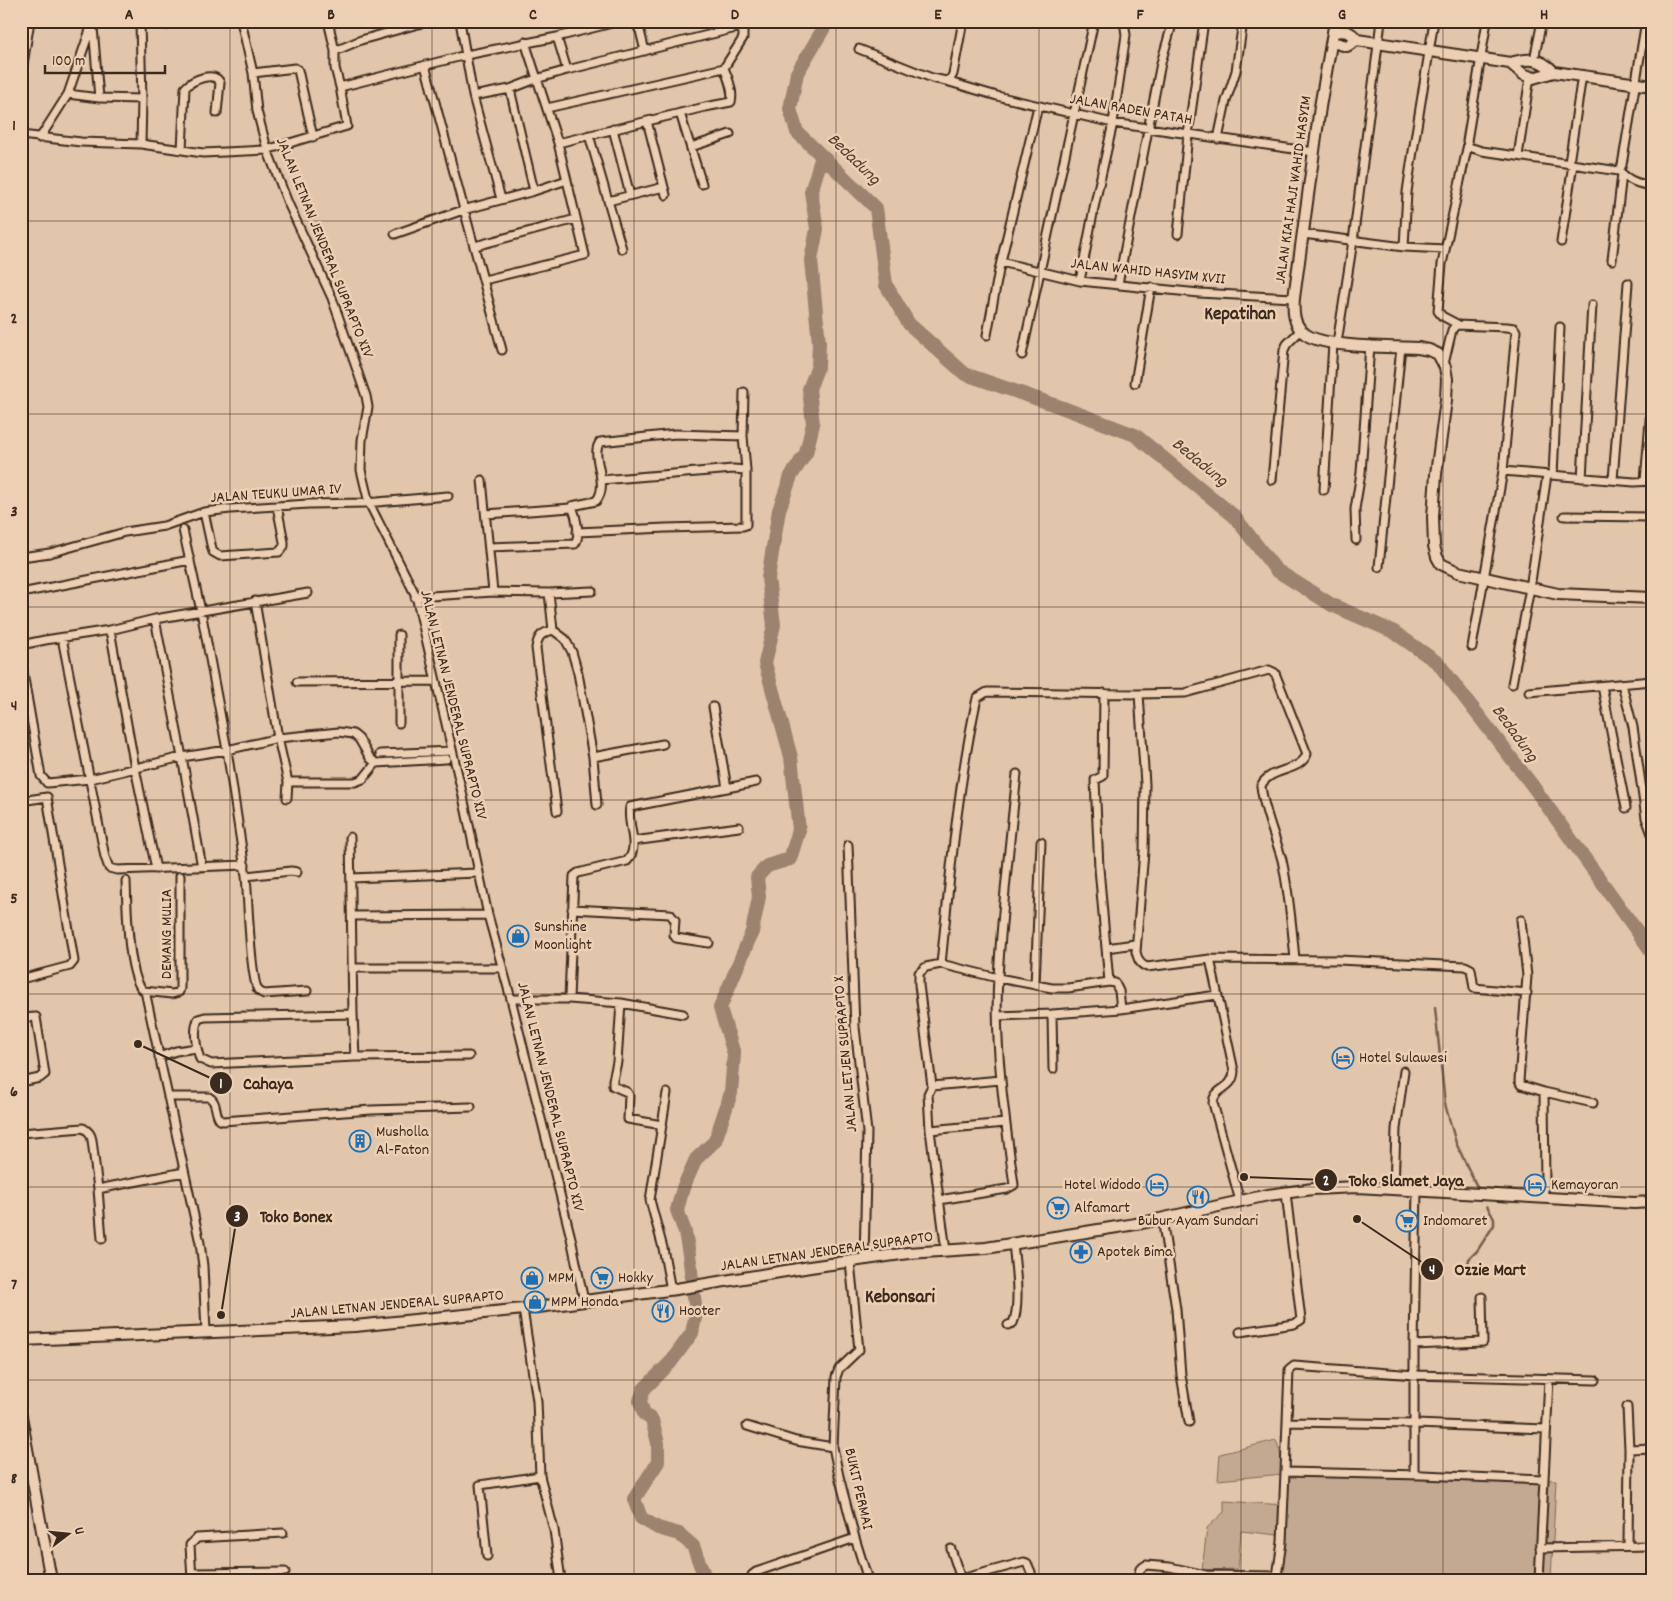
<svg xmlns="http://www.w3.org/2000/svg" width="1673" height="1601" font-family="Dekko,sans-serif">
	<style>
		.green { fill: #c3a991; stroke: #7f6a58 }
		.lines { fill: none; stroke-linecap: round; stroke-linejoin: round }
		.stream { stroke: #755f4f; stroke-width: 2.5 }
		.river { stroke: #9c836f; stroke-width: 14 }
		.street-casing { stroke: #3b2a1e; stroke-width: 11 }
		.secondary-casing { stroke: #3b2a1e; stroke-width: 14 }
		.street { stroke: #edd0b4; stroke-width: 7 }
		.secondary { stroke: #edd0b4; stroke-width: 10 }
		.grid { fill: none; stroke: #3b2a1e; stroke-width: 1; stroke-opacity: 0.55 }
		.labels { text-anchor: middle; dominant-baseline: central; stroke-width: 5; stroke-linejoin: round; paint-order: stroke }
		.street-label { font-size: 16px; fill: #3b2a1e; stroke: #edd0b4 }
		.poi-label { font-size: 16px; fill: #3b2a1e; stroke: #edd0b4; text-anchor: start }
		.water-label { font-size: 18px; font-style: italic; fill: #534032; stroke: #edd0b4 }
		.quarter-label { font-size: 19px; font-weight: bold; fill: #3b2a1e; stroke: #edd0b4 }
		.leader { fill: none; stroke: #3b2a1e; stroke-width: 2 }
		.callout-dot { fill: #3b2a1e; stroke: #edd0b4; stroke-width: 2 }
		.mark-label { font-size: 15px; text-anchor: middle; font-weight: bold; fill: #fff }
		.callout-label { font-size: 18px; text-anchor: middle; font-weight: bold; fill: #3b2a1e; stroke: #edd0b4; stroke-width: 5; stroke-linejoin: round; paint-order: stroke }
		.neatline { fill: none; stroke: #3b2a1e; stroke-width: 2 }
		.grid-label { font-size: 16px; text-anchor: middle; font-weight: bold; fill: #3b2a1e }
	</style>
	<rect width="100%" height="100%" fill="#e2c6ab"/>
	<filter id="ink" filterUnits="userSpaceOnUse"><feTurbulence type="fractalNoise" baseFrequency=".02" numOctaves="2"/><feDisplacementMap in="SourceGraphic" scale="10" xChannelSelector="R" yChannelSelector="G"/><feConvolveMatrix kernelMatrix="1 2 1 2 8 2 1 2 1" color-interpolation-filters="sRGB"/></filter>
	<g filter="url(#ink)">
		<!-- green -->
		<path class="green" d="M1534,63L1549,71L1533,74L1518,65Z
			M1276,1440L1285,1467L1556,1480L1551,1580H1309L1308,1578L1276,1574L1278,1535L1241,1531L1238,1569L1202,1570L1207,1528L1224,1512V1501L1285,1505L1283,1474L1218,1480L1220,1454Z"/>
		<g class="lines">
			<!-- stream -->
			<path class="stream" d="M1435,1008L1445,1104L1456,1143L1477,1187
				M1467,1272L1469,1259L1477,1251L1494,1225V1219L1487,1206"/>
			<!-- river -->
			<path class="river" d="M828,21L797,73L790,109L797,132L876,208L886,285L909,324L965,374L1058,406L1135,435L1234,516L1276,570L1332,605L1394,632L1438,663L1532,785L1652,952
				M706,1580L693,1546L679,1534L658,1528L641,1518L634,1499L658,1462V1443L652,1420L644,1414L640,1401L644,1389L670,1363L692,1333L696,1313L689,1254L685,1232L677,1210L683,1188L696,1159L715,1141L731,1093L734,1054L720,1008L752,932L759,897L757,877L767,866L790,859L799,830L791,757L765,663L774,625L768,578L779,510L791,476L806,453L813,424L809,389L818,366L819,343L811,260L817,229L811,192L822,156"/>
			<!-- street casing -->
			<g class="street-casing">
				<path id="street" d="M126,21L140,23
					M241,21L253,73L257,111L267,149L288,203L332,298L366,396L368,407L362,440L361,470L369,503L416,596L462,792L488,915L511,999L571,1238L584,1301
					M328,21L335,51
					M460,21L473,96L501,199
					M634,21L640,31L645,51
					M1487,21L1467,141L1469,147L1482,151L1619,171C1629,180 1638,185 1652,185
					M93,27L99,98
					M557,37L567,70
					M859,49L932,78L946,81L951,78L953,74L963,21
					M1534,60L1542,21
					M425,65L502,350
					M253,73L295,68L298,70L313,137
					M21,77L30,21
					M946,81L997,96L1113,123L1314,152
					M340,87L466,55L557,37L620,21
					M510,89L534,191
					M68,94L99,98L142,99
					M473,96L510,89L536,79L567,70L736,28L743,30V38L724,68C728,78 734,92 731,102L705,107L558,143
					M547,108L724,68
					M680,113L702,184
					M647,121L666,195
					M613,129L630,195
					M21,135L81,142L141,144L203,153L266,150L347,126L340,87L335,68V51L361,40L429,21
					M589,135L622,249
					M40,138L68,94L93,21
					M1218,139L1226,101L1236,71L1243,21
					M141,144L142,99L140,23L168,25L174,21
					M691,147L730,134
					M182,150L185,88C192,80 215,70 220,83L217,113
					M1518,156L1530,77
					M1569,163L1582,75
					M1619,171L1622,165L1646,21
					M608,201L664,187
					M395,234L463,210L534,191L567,180
					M1178,234L1188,135L1204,21
					M1303,234L1404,247L1445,249
					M1561,242L1573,164
					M475,246L576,219
					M1404,247L1407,192L1411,164L1434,21
					M1612,260L1622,174
					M1001,262L1080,281L1199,293L1294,298
					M484,280L585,255L558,143L525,42
					M1080,281L1095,203L1113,123L1126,35L1124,21
					M1118,284L1161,63L1173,21
					M1459,325L1442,316L1438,311L1442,264L1468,144
					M987,335L999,270L1038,106
					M1337,343L1353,241L1381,21
					M1022,355L1094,21
					M1444,364L1452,330L1456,325L1507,327L1514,328L1516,331L1503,471L1472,647
					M1135,383L1151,287
					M1503,471L1634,482L1652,481
					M1553,475L1560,327
					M1582,478L1592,305
					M482,480L493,592
					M601,480L733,469L746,470
					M1272,480L1284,350L1287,344L1301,330
					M1613,480L1628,283
					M1645,481L1652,397
					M1324,490L1333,343
					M572,506L596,501C611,484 589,456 600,442L675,434L743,436
					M204,512L212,549L213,552L220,556L279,552L284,546V542L277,506
					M486,514L571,508L572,506C576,516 581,535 575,544L489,547
					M1564,516L1652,517
					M183,530L201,611L227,750L246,876
					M577,532L666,528L743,526L746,525V470L743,436L744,392
					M1356,540L1355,509L1361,473L1370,345
					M21,557L50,553L125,532L164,526L204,512L230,509L309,504L365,503L448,496
					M1379,567L1401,347
					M21,593L190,560
					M549,593L553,630L565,639L572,652L578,673L593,757L597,805
					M415,597L493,592L549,593L592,591
					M255,601L278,738L288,782L287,798
					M155,619L182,757L202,867
					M110,630L135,768L156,869
					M553,630C542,633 538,635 536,648L557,811
					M399,635V723
					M62,638L105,857L109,868L117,870L245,865
					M21,645L45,640L110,630L155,619L308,593
					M21,661L41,776L47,783L90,779L182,757L227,750L278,738L339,732L353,734L359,739L370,758L376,763L446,759
					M297,682L436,681
					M1512,684L1530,588L1547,475
					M1622,684L1633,727L1646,818L1652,834
					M1602,686L1626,808
					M1529,692L1652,681
					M1104,693L1103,776L1095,780L1099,868L1106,948L1135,944
					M1139,694L1185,693L1269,670L1275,673L1307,754C1300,773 1269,767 1261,786C1264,812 1275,835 1282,860C1289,892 1292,926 1295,959
					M380,754L452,751
					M593,757L663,744
					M288,782H355L363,779L376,763
					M727,788L756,782
					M21,801L47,797L74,961L70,966L21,979
					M350,837L353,1014
					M633,841L739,827
					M848,845L855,1027L867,1132L864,1260
					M297,872L291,871L246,876C248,896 250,977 258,990C260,992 261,993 264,994L307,991
					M351,878L478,873
					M126,881C127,903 127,978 144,991L172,994L179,992L180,988V876
					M572,909L670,914L675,920L674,935L676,938L709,943
					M352,916L488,915
					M1521,920L1527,976L1519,1081L1521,1085L1544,1092L1545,1184L1543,1197
					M1106,948L1109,982
					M1210,959L1338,960L1465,966L1471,969L1474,988L1527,993
					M941,964L998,978L1052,988H1068L1109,982L1115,983L1119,991L1121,1009
					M353,968H502
					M1035,985L1041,842
					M145,991L200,1243L203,1266L206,1332
					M511,999H569L621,1003L683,1014
					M569,999L574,876L578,873L627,861C641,847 626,824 630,807L727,788L713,707
					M621,1003L617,1062L613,1080V1086L627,1092L629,1095L628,1119L662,1125L650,1200L663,1248L671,1290
					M353,1014L355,1057L211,1064L200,1059C196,1047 193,1032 198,1019L205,1017Z
					M1052,1014L1053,1069
					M998,1016L1052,1014L1121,1009L1217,995
					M21,1018L36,1017L45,1074L40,1078L21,1082
					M159,1057L176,1051L197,1048
					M355,1057L469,1056
					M932,1086L1001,1080
					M1544,1092L1593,1103
					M168,1097H209C218,1102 214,1113 220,1120L223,1121L371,1110L471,1107
					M662,1125L667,1093
					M930,1130L1005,1123
					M21,1133L83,1128C89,1131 91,1134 92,1140L98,1189L184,1172
					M98,1189L102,1239
					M1394,1189L1396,1129L1404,1071
					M939,1200L1007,1189L1014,1185C1005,1119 994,1044 998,977C1002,909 1010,841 1017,774
					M1162,1218L1176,1309L1181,1375L1189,1422
					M946,1251L930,1130L928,1094L932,1086L919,985V973L926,967L941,964C950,875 958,785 977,698L987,692L1139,694L1145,784L1144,851L1136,952C1138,959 1139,964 1147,967L1210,959L1234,1071C1233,1091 1214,1086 1213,1103L1240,1201
					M850,1262L859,1350L839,1369L836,1377L833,1447L839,1476L855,1538L868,1580
					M523,1309L537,1401L540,1476L554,1530L561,1580
					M1008,1325L1013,1323C1021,1305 1015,1264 1013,1243
					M1240,1332L1294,1324L1301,1320L1286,1193
					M1414,1345L1483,1342L1482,1297
					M1627,1407L1629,1449L1628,1546
					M1288,1422L1415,1424L1546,1429
					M747,1426L796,1441L833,1447
					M1629,1449L1652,1448
					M1414,1475V1345L1417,1190
					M1543,1480L1422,1475L1285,1472L1289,1370L1294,1366L1415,1375L1595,1380
					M1540,1548L1652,1546
					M951,1549L961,1579L1024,1562L1027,1563L1031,1572L1032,1580
					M487,1556L480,1485L540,1476
					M192,1573L285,1572
					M1277,1576L1282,1542L1285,1472
					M192,1580L190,1545L197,1538L283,1533
					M752,1580V1575L756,1572L855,1538
					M1137,1580L1140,1569L1146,1565L1170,1567L1206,1575L1277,1576L1276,1580
					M1539,1580L1549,1379"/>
			</g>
			<!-- secondary casing -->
			<g class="secondary-casing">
				<path id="secondary" d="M1335,21L1320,107L1294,298C1293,311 1293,324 1304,333C1320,348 1394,347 1418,348L1429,350L1438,354L1445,367L1447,379L1446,400L1436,474L1433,517L1434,546L1437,557L1441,564L1458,572L1558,594L1652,598
					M1334,32C1344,30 1351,31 1357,40
					M1357,40L1510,63C1529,58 1539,57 1554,72
					M1332,42L1347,46L1357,40
					M1510,63L1523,74L1533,78L1554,72L1652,86
					M21,1340L355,1326L523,1309L676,1289L810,1267L908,1253L986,1248L1142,1223L1268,1195L1313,1189L1357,1187L1634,1203L1652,1202
					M21,1416L51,1580"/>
			</g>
			<!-- street -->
			<use href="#street" class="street"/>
			<!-- secondary -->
			<use href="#secondary" class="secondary"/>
		</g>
	</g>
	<!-- grid -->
	<path class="grid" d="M230,21V1580M432,21V1580M634,21V1580M836,21V1580M1039,21V1580M1241,21V1580M1443,21V1580M21,221H1652M21,414H1652M21,607H1652M21,800H1652M21,994H1652M21,1187H1652M21,1380H1652"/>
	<!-- icons -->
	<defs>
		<g id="shop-ring" transform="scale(1.125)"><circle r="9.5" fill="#edd0b4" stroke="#1f6fb2" stroke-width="1.5"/><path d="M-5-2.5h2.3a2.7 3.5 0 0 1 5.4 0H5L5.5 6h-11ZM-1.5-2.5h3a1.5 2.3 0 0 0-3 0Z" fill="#1f6fb2"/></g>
		<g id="hotel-ring" transform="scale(1.125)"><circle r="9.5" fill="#edd0b4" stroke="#1f6fb2" stroke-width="1.5"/><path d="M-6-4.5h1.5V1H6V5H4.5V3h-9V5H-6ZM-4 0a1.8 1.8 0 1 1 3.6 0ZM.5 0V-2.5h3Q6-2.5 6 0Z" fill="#1f6fb2"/></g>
		<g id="building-ring" transform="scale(1.125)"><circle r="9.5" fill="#edd0b4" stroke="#1f6fb2" stroke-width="1.5"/><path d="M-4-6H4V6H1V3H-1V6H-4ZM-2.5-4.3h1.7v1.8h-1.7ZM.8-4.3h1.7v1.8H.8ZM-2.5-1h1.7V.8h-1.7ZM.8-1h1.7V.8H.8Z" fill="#1f6fb2"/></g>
		<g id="restaurant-ring" transform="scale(1.125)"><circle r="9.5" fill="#edd0b4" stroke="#1f6fb2" stroke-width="1.5"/><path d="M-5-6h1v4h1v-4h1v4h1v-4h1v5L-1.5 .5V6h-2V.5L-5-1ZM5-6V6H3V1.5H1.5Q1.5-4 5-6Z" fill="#1f6fb2"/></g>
		<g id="supermarket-ring" transform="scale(1.125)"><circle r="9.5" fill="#edd0b4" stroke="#1f6fb2" stroke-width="1.5"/><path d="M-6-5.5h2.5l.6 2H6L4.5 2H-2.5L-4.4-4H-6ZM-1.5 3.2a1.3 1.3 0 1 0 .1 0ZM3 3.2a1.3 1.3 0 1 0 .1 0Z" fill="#1f6fb2"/></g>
		<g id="pharmacy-ring" transform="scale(1.125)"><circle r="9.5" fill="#edd0b4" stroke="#1f6fb2" stroke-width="1.5"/><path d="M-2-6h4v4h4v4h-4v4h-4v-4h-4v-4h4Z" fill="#1f6fb2"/></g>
	</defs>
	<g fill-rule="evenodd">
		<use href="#shop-ring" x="518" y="936"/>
		<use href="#hotel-ring" x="1343" y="1058"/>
		<use href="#building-ring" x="360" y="1141"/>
		<use href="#hotel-ring" x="1157" y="1185"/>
		<use href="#hotel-ring" x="1535" y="1185"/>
		<use href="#restaurant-ring" x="1198" y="1197"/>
		<use href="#supermarket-ring" x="1058" y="1208"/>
		<use href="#supermarket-ring" x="1407" y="1221"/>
		<use href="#pharmacy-ring" x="1081" y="1252"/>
		<use href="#shop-ring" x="532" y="1278"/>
		<use href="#supermarket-ring" x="602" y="1278"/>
		<use href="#shop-ring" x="535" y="1302"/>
		<use href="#restaurant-ring" x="663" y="1311"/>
	</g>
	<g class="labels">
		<!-- street labels -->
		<g class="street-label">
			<text transform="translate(1131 110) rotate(10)">JALAN RADEN PATAH</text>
			<text transform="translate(1294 190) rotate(-82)">JALAN KIAI HAJI WAHID HASYIM</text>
			<text transform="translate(324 248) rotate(68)">JALAN LETNAN JENDERAL SUPRAPTO XIV</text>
			<text transform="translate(1148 272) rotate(6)">JALAN WAHID HASYIM XVII</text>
			<text transform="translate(276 494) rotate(-4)">JALAN TEUKU UMAR IV</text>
			<text transform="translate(453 705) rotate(76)">JALAN LETNAN JENDERAL SUPRAPTO XIV</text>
			<text transform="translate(167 934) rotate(-90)">DEMANG MULIA</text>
			<text transform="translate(846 1054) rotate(-95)">JALAN LETJEN SUPRAPTO X</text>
			<text transform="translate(550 1097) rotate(76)">JALAN LETNAN JENDERAL SUPRAPTO XIV</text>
			<text transform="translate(827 1252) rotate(-8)">JALAN LETNAN JENDERAL SUPRAPTO</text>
			<text transform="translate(397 1305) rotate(-5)">JALAN LETNAN JENDERAL SUPRAPTO</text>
			<text transform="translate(858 1489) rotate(77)">BUKIT PERMAI</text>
		</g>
		<!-- poi labels -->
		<g class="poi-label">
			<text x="534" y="927">Sunshine<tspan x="534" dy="18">Moonlight</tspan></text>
			<text x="1359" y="1058">Hotel Sulawesi</text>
			<text x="376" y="1132">Musholla<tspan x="376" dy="18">Al-Faton</tspan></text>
			<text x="1141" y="1185" text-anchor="end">Hotel Widodo</text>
			<text x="1551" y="1185">Kemayoran</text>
			<text x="1074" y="1208">Alfamart</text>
			<text x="1198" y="1221" text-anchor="middle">Bubur Ayam Sundari</text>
			<text x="1423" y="1221">Indomaret</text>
			<text x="1097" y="1252">Apotek Bima</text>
			<text x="548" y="1278">MPM</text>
			<text x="618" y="1278">Hokky</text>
			<text x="551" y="1302">MPM Honda</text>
			<text x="679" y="1311">Hooter</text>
		</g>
		<!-- water labels -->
		<g class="water-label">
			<text transform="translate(853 160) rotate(44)">Bedadung</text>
			<text transform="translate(1199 463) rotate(39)">Bedadung</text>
			<text transform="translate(1514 734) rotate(54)">Bedadung</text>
		</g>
		<!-- quarter labels -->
		<g class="quarter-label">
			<text x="1240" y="315">Kepatihan</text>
			<text x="900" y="1298">Kebonsari</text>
		</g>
	</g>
	<!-- callouts -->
	<path class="leader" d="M138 1044L221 1083M1244 1177L1326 1180M221 1315L237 1216M1357 1219L1432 1269"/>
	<g class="callout-dot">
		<circle cx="138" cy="1044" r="5"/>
		<circle cx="1244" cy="1177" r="5"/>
		<circle cx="221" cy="1315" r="5"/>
		<circle cx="1357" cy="1219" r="5"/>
		<circle cx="221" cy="1083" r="12"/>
		<circle cx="1326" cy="1180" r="12"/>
		<circle cx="237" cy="1216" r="12"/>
		<circle cx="1432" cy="1269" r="12"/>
	</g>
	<g class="mark-label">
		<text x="221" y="1088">1</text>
		<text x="1326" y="1185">2</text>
		<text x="237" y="1221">3</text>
		<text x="1432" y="1274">4</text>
	</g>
	<g class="callout-label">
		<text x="268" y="1089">Cahaya</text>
		<text x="1406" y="1186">Toko Slamet Jaya</text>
		<text x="296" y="1222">Toko Bonex</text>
		<text x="1490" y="1275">Ozzie Mart</text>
	</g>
	<!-- margin -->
	<rect width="1673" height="1601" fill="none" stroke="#edd0b4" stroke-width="55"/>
	<!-- north arrow -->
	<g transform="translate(68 1534) rotate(74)" stroke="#edd0b4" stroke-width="4" paint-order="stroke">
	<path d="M0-4L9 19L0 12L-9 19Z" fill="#3b2a1e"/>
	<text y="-8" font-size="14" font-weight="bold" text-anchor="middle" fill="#3b2a1e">U</text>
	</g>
	<!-- scale -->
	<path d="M45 65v8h120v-8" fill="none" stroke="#3b2a1e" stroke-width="2.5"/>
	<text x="52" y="65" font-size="15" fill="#3b2a1e" stroke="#edd0b4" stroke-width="4" paint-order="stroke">100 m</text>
	<rect x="28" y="28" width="1618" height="1546" class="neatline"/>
	<g class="grid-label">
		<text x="129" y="19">A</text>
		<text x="331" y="19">B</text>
		<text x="533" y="19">C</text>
		<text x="735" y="19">D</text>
		<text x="938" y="19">E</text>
		<text x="1140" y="19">F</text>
		<text x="1342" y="19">G</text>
		<text x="1544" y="19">H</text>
		<text x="14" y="130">1</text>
		<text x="14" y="323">2</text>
		<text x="14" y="516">3</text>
		<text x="14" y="710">4</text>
		<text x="14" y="903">5</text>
		<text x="14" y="1096">6</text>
		<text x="14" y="1289">7</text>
		<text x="14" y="1483">8</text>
	</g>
</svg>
